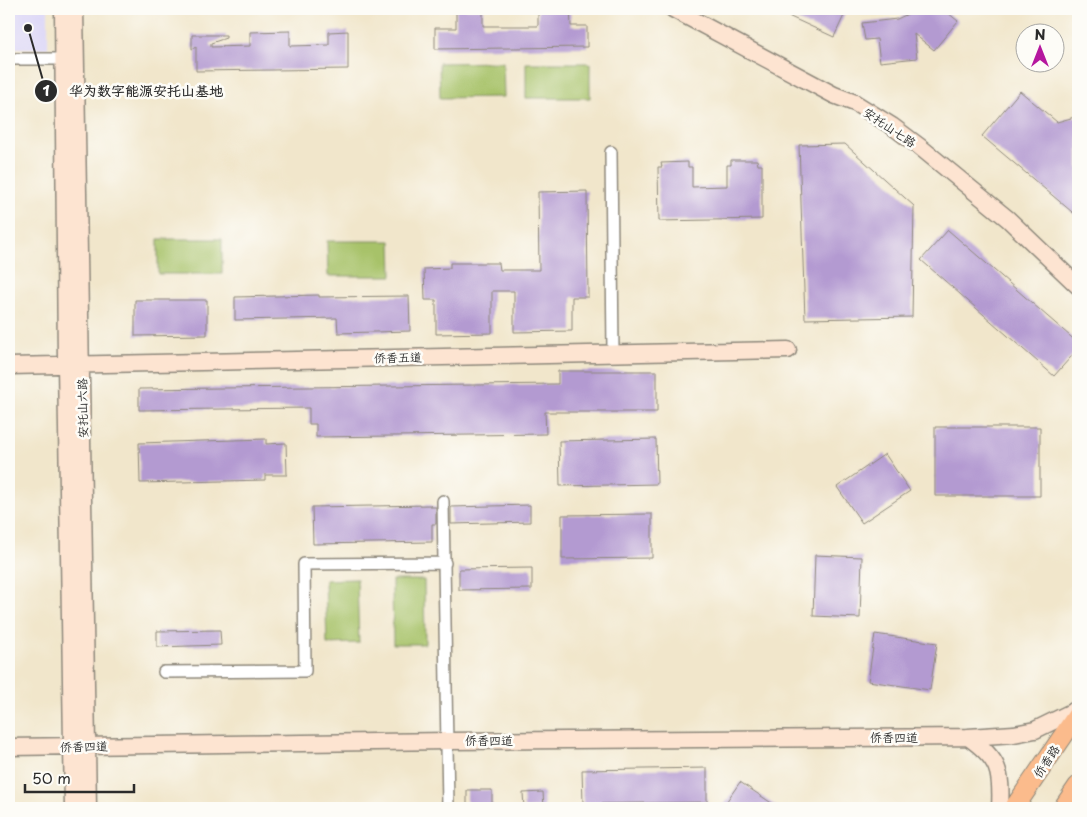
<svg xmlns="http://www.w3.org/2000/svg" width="1087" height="817" font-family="'Playpen Sans','LXGW WenKai TC',sans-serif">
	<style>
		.built { fill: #dbd6f7 }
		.green { fill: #a7c269; stroke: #69764a }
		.building { fill: #b39ad1 }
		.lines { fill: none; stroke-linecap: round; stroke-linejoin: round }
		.street-casing { stroke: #8e887b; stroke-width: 14 }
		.secondary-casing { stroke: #8e887b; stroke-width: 19 }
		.primary-casing { stroke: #8e887b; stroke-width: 21 }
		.street { stroke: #fff; stroke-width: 11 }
		.secondary { stroke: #fde4d1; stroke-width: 16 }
		.primary { stroke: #fbbb8c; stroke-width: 19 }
		.labels { text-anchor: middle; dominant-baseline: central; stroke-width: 5; stroke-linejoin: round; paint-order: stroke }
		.street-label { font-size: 12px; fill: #2b2b2b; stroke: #fdfcf7 }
		.leader { fill: none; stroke: #2b2b2b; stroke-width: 2 }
		.callout-dot { fill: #2b2b2b; stroke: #fdfcf7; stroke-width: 2 }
		.mark-label { font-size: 15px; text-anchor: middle; font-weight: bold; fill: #fff }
		.callout-label { font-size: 14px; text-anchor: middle; font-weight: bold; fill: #2b2b2b; stroke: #fdfcf7; stroke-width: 5; stroke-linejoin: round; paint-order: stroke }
	</style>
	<rect width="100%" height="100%" fill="#fdfcf7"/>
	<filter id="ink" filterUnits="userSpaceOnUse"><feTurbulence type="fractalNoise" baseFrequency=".02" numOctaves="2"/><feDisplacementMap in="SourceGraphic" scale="10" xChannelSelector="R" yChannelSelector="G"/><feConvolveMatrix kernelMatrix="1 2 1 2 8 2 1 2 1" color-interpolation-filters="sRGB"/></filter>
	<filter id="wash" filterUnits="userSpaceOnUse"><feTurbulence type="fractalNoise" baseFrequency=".0096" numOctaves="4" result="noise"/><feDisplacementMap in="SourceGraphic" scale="20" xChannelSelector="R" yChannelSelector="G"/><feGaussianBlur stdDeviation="1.12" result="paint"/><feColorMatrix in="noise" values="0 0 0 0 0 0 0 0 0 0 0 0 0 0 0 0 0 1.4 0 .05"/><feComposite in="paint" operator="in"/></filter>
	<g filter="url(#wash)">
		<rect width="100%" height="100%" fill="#f1e6cb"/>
		<!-- built -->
		<path class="built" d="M9,9H48V48H9Z"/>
		<!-- green -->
		<path class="green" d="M503,62L504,97L440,98L439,63Z
			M526,63H590V98H526Z
			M158,239H222V274H158Z
			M327,241H391L392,276H328Z
			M357,579L359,643L327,644L325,580Z
			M392,580H424L425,644H393Z"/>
		<g id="blocks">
			<!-- building -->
			<path class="building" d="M456,9H483V26H538V9H570L571,26H587V47L435,49V28H456Z
				M773,9H847L834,37Z
				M914,9H943L958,21L934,50L914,34L917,58L880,62L877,39L865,40L862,23L897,19L912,12Z
				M290,31V46L329,45V32L348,31V69L196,71V47L192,49V35H226V38L211,43V47L250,46V32Z
				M1020,91L1057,122L1078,116V217L982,136Z
				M845,144L914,206L912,317L805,319L799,145Z
				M731,160H757L758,165H762V219L659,221L658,167H662L661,163L688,162V167H692V187L727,186V165H731Z
				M587,191L588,297H572V331L514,332V291H492V333L436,334V300H425L424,269L450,268V263H499L500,270H539L538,192Z
				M948,230L1078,343V349L1054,376L921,260Z
				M319,295V297L409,296L410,331L338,333L337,318L235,320V297Z
				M135,300H207V335L135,336Z
				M558,371H657V412H545L546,434L316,437V424H309V408L139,410V389L558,384Z
				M935,427H1040V496H935Z
				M266,439V444L286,443L287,475H265V480L140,483L139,443Z
				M656,439L657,484L560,486L559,441Z
				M885,454L910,491L862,523L837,487Z
				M431,505V507H436V524H432V542L313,544L312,507Z
				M530,505V522L451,524V507Z
				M652,514V558L562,559V515Z
				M815,555L862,557L860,618L813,616Z
				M532,568V589L459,590V569Z
				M220,630L221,645L157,647V631Z
				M875,634L937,643L930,690L868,681Z
				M707,768V802L583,804L582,770Z
				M740,782L779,808H722Z
				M467,790H492V808H467Z
				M543,792L544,808H524L523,793Z"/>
		</g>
	</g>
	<g filter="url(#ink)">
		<use href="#blocks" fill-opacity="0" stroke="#8e887b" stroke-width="1"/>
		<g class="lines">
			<!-- street casing -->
			<g class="street-casing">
				<path id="street" d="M9,59H64
					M611,152L613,353
					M443,501L448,808
					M164,672L305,671L304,564L445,563"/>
			</g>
			<!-- secondary casing -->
			<g class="secondary-casing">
				<path id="secondary" d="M63,9L66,364L73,808
					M75,9L88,808
					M673,9L834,95L855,103L892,126L920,147L1008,219L1078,286
					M9,366L788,350
					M968,737C999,759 1002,771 1000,808
					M9,747L448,741L968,737L1014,734L1035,730L1078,709"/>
			</g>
			<!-- primary casing -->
			<g class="primary-casing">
				<path id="primary" d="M1014,808L1078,714
					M1063,808L1078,786"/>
			</g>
			<!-- street -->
			<use href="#street" class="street"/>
			<!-- secondary -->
			<use href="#secondary" class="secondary"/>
			<!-- primary -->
			<use href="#primary" class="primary"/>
		</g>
	</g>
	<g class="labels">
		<!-- street labels -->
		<g class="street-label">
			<text transform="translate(890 127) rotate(34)">安托山七路</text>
			<text transform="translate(398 357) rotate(-1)">侨香五道</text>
			<text transform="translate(82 408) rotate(-91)">安托山六路</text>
			<text x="894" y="737">侨香四道</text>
			<text x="489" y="740">侨香四道</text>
			<text transform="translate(84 746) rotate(-1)">侨香四道</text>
			<text transform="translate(1046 761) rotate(-56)">侨香路</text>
		</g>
	</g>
	<!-- callouts -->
	<path class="leader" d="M28 28L46 91"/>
	<g class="callout-dot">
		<circle cx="28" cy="28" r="5"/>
		<circle cx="46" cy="91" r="12"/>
	</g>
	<g class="mark-label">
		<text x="46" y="96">1</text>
	</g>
	<g class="callout-label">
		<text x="146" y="96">华为数字能源安托山基地</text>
	</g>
	<!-- margin -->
	<rect width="1087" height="817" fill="none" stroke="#fdfcf7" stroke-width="30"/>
	<!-- north arrow -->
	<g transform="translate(1040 48)"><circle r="24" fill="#fdfcf7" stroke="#a9a8a5"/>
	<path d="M0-4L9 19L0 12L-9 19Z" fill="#b5179e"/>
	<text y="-8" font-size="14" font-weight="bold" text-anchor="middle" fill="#2b2b2b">N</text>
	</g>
	<!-- scale -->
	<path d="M25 784v8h109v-8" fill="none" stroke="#2b2b2b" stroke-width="2.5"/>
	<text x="32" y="784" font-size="15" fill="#2b2b2b" stroke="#fdfcf7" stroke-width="4" paint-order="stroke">50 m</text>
</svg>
